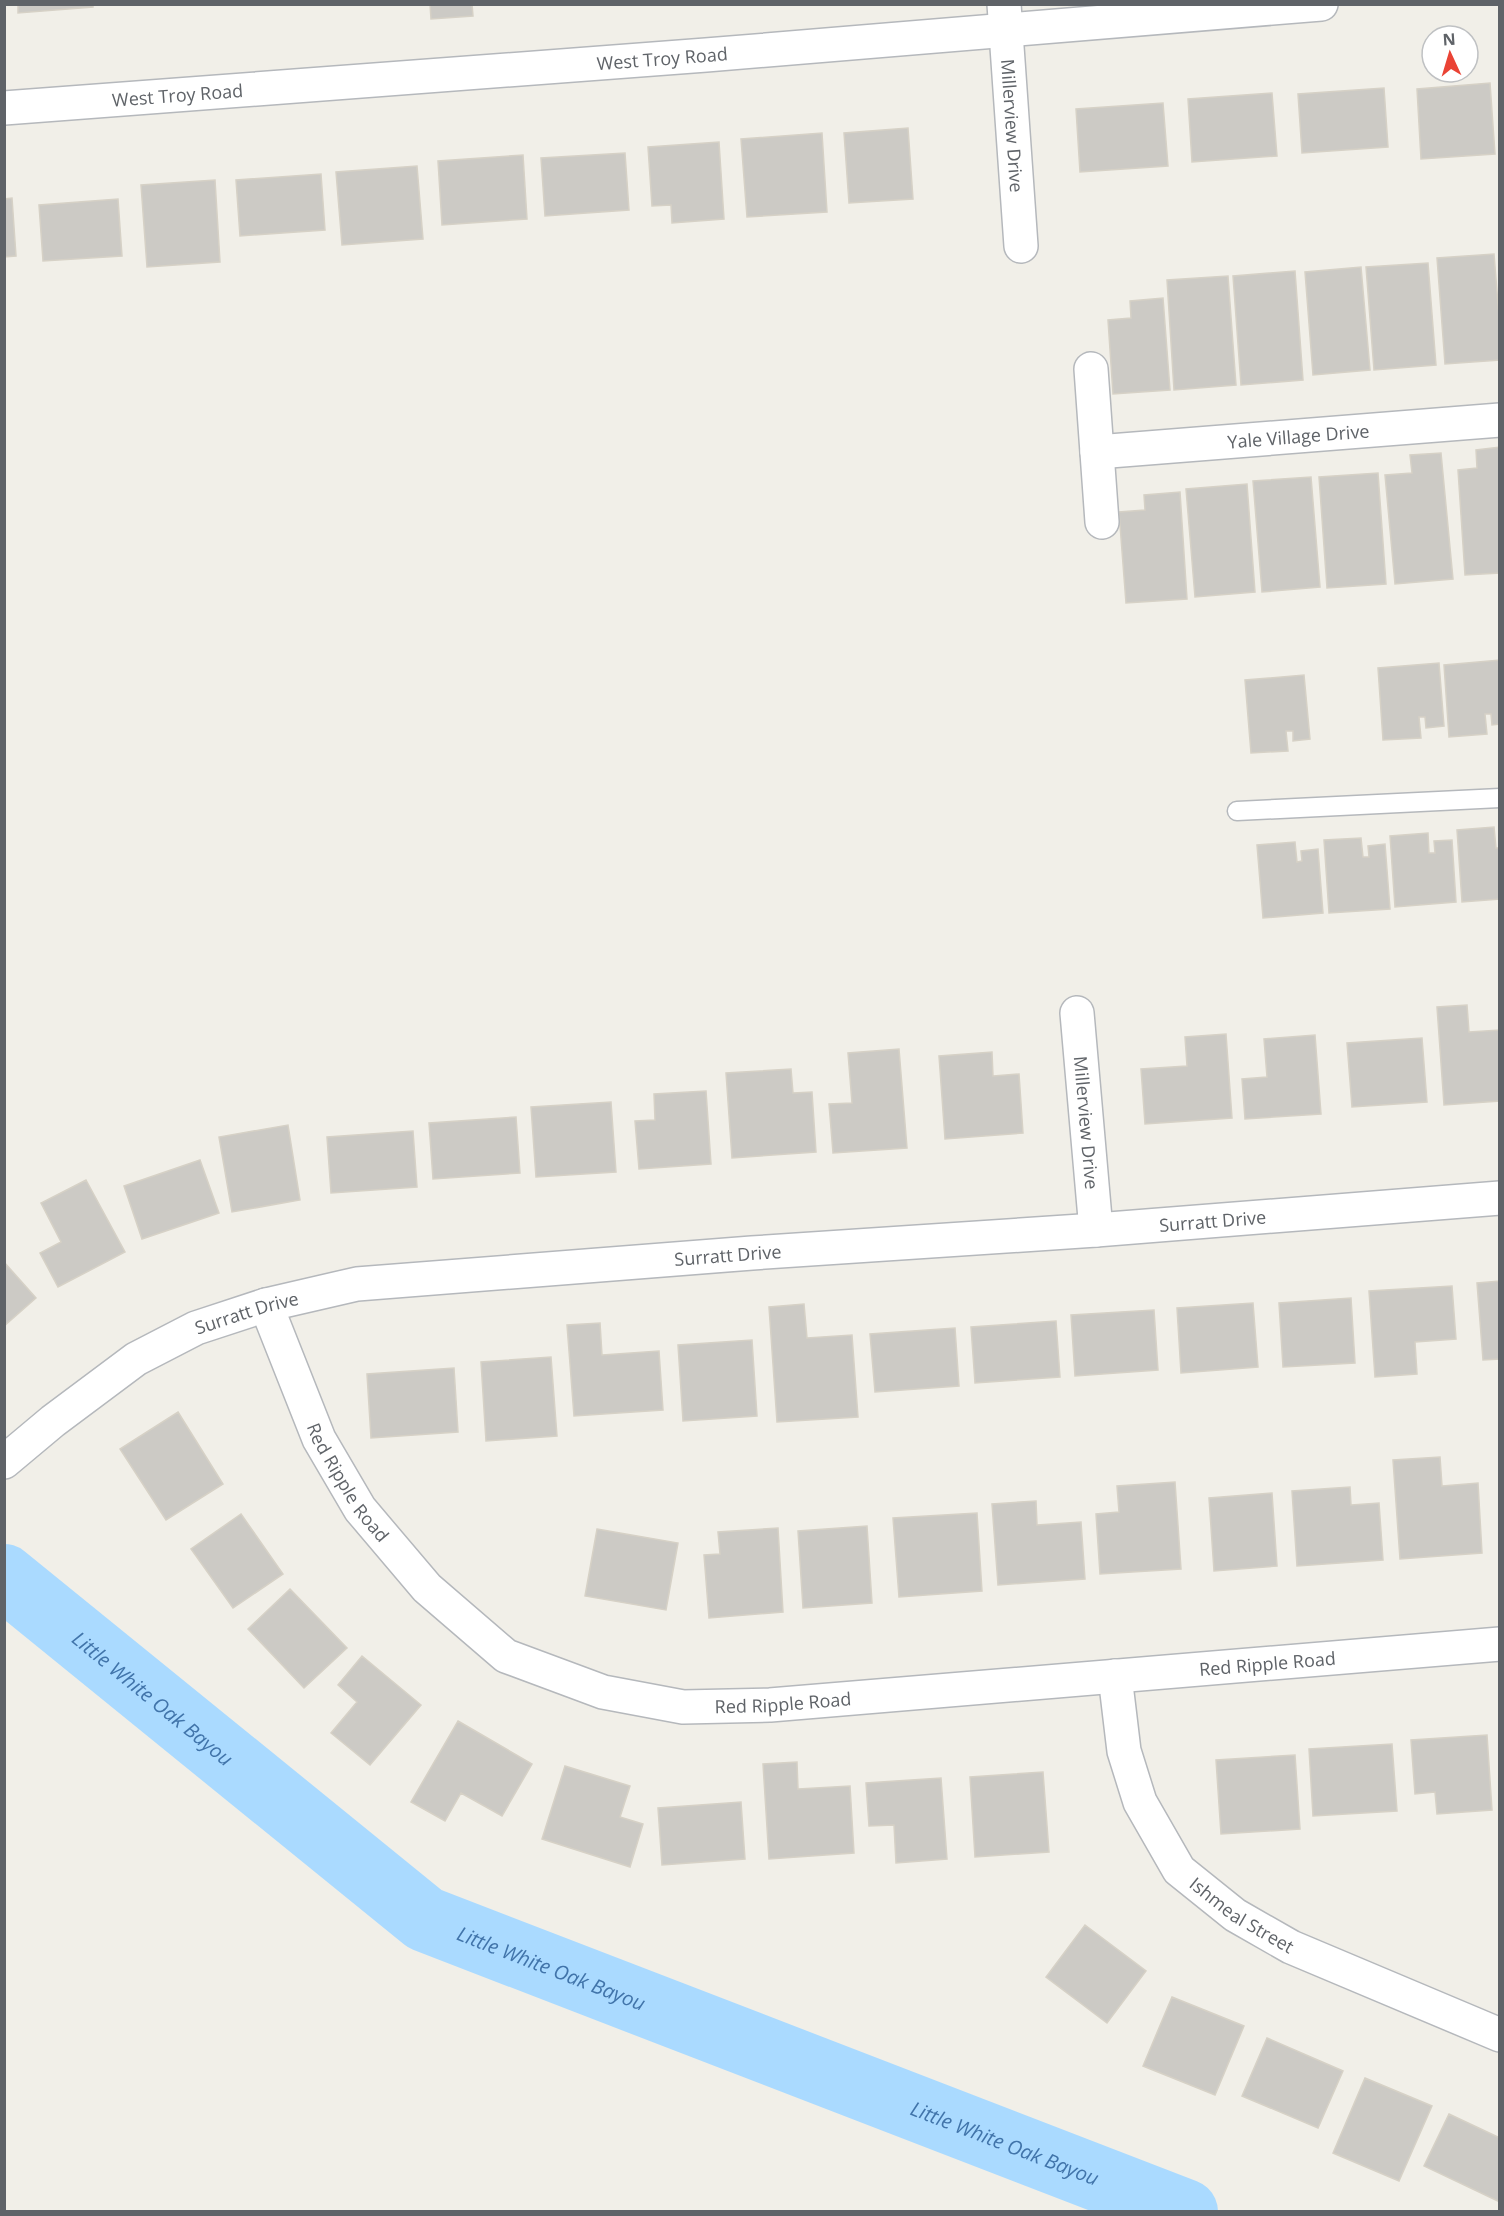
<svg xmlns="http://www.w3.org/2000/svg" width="1504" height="2216" font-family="'Open Sans',sans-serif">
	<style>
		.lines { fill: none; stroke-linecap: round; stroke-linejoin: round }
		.river { stroke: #aadaff; stroke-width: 66 }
		.building { fill: #cccac5; stroke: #d6d1c6; stroke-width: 1.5 }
		.lane-casing { stroke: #b5b8bc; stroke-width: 21 }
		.street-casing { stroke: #b5b8bc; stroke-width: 36 }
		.lane { stroke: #fff; stroke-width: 18 }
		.street { stroke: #fff; stroke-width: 33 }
		.labels { text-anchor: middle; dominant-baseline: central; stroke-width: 6; stroke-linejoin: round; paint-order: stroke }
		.street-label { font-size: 18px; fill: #5f6368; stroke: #fff }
		.water-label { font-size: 20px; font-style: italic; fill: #4174aa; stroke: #fff }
	</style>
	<rect width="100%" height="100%" fill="#f1efe8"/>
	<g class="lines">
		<!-- river -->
		<path class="river" id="s1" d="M4,1577L425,1919L1185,2212"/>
	</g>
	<!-- building -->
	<path class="building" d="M18,4H93V7L18,13Z
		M430,4H472L473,16L431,19Z
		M1490,83L1495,154L1421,159L1417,89Z
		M1384,88L1388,147L1302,153L1298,94Z
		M1272,93L1277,156L1192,162L1188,99Z
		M1163,103L1168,166L1080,172L1076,109Z
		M908,128L913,199L849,203L844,133Z
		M822,133L827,212L747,217L741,139Z
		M719,142L724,219L672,223L671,205L652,206L648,147Z
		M625,153L629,210L545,216L541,158Z
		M523,155L527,219L442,225L438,161Z
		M417,166L423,239L342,245L336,172Z
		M321,174L325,230L240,236L236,180Z
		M215,180L220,262L147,267L141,185Z
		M12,198L16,256L4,257V199Z
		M118,199L122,256L43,261L39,205Z
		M1494,254L1500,329V360L1445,364L1437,258Z
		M1428,263L1436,365L1374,370L1366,267Z
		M1361,267L1370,370L1313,375L1305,272Z
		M1295,271L1303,380L1241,385L1233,276Z
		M1228,276L1236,385L1174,390L1167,280Z
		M1163,298L1170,390L1113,394L1108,320L1131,318L1130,301Z
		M1500,447V573L1465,575L1458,470L1477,468L1476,450Z
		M1441,453L1453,579L1395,584L1385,475L1412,473L1410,455Z
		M1378,473L1386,584L1327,588L1319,477Z
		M1311,477L1320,587L1262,592L1253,481Z
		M1247,484L1255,592L1195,597L1186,489Z
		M1180,492L1187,599L1126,603L1119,512L1145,510L1144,495Z
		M1500,660V724L1492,725L1491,714H1485L1487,734L1449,737L1444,665Z
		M1439,663L1444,726L1426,728L1425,717H1419L1421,738L1383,740L1378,668Z
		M1304,675L1310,739L1293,741V731H1286L1288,751L1251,753L1245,680Z
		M1494,827L1496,848H1500V899L1462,902L1457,830Z
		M1428,833L1429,853H1435L1434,841L1452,840L1456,902L1395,907L1390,836Z
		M1361,838L1363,857H1369L1368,846L1385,844L1390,909L1329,913L1324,840Z
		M1295,842L1297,862L1302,861L1301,851L1318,849L1323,913L1263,918L1257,845Z
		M1467,1005L1469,1032L1500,1030V1101L1444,1105L1437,1007Z
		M1226,1034L1232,1118L1145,1124L1141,1069L1187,1066L1185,1037Z
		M1315,1035L1321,1114L1245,1119L1242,1079L1267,1077L1264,1039Z
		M1422,1038L1427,1102L1352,1107L1347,1043Z
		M899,1049L907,1148L833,1153L829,1104L852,1103L848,1053Z
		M992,1052L993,1076L1019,1074L1023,1133L945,1139L939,1056Z
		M791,1069L793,1093L812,1092L816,1152L732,1158L726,1073Z
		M706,1091L711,1164L639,1169L635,1121L655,1120L654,1094Z
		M611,1102L616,1172L536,1177L531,1107Z
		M516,1117L520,1173L433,1179L429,1123Z
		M288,1125L300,1200L232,1212L219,1137Z
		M413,1131L417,1187L331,1193L327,1137Z
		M200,1160L219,1213L142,1239L124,1186Z
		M86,1180L125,1252L58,1287L40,1253L61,1242L41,1203Z
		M4,1262L36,1298L4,1326Z
		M1500,1281V1359L1483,1360L1477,1283Z
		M1452,1286L1456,1339L1415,1342L1417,1374L1375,1377L1369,1291Z
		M1351,1298L1355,1363L1283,1367L1279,1303Z
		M1253,1303L1258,1367L1181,1373L1177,1308Z
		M804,1304L807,1338L852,1335L858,1417L777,1422L769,1307Z
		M1154,1310L1158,1370L1075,1376L1071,1315Z
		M1056,1321L1060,1377L975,1383L971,1327Z
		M600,1323L602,1355L659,1351L663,1410L574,1416L567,1325Z
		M955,1328L959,1386L875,1392L870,1334Z
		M752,1340L757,1416L683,1421L678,1345Z
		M551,1357L557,1436L486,1441L481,1362Z
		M454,1368L458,1432L371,1438L367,1374Z
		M178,1412L223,1484L166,1520L120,1449Z
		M1440,1457L1442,1486L1478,1483L1482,1553L1400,1559L1393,1460Z
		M1175,1482L1181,1569L1100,1574L1096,1514L1119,1512L1117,1486Z
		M1350,1487L1351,1505L1379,1503L1383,1560L1297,1566L1292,1491Z
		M1272,1493L1277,1566L1214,1571L1209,1498Z
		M1036,1501L1037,1525L1081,1522L1085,1579L998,1585L992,1504Z
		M977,1513L982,1591L899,1597L893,1518Z
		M241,1514L283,1574L233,1608L191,1549Z
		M867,1526L872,1603L803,1608L798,1531Z
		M778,1528L783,1612L709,1618L704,1555L720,1554L718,1532Z
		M597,1529L678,1543L666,1610L585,1596Z
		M290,1589L347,1648L304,1688L248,1629Z
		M362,1656L421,1705L370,1765L331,1733L357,1702L338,1685Z
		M458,1721L532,1764L502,1816L461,1793L445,1821L411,1802Z
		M1487,1735L1492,1810L1437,1814L1435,1792L1415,1794L1411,1740Z
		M1392,1744L1397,1811L1313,1816L1309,1749Z
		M1295,1755L1300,1829L1221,1834L1216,1760Z
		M797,1762L798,1789L850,1786L854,1853L769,1859L763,1764Z
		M565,1766L630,1786L620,1817L643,1824L630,1867L542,1839Z
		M1043,1772L1049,1852L975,1857L970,1777Z
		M941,1778L947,1859L896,1863L894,1825L869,1826L866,1783Z
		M741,1802L745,1859L662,1865L658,1808Z
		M1085,1925L1146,1971L1107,2023L1046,1977Z
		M1172,1997L1244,2026L1215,2095L1143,2066Z
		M1267,2038L1343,2071L1318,2128L1242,2096Z
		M1365,2078L1432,2106L1399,2181L1333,2153Z
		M1449,2114L1500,2138V2202L1424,2166Z"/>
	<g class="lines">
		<!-- lane casing -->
		<g class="lane-casing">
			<path id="lane" d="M1237,811L1500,798"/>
		</g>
		<!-- street casing -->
		<g class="street-casing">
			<g id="street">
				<path id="s2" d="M1004,4L1021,246"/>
				<path id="s3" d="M4,108L706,55L1321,4"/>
				<path d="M1091,369L1102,522"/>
				<path id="s4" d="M1097,452L1500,420"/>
				<path id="s5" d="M1077,1013L1096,1230"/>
				<path id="s6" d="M266,1305L319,1439L360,1509L427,1588L506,1656L603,1692L683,1707L770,1705L1500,1644"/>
				<path id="s7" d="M4,1462L53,1421L136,1359L196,1328L266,1305L357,1284L752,1253L1096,1230L1500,1198"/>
				<path id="s8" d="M1115,1676L1124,1751L1140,1802L1179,1870L1235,1915L1291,1947L1500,2035"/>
			</g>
		</g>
		<!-- lane -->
		<use href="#lane" class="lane"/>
		<!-- street -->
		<use href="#street" class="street"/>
	</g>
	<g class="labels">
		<!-- street labels -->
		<g class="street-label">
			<text stroke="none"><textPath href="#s3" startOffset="660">West Troy Road</textPath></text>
			<text stroke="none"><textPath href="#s3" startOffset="174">West Troy Road</textPath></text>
			<text stroke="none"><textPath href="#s2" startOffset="122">Millerview Drive</textPath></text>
			<text stroke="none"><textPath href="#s4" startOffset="202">Yale Village Drive</textPath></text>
			<text stroke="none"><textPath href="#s5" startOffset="110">Millerview Drive</textPath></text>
			<text stroke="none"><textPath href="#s7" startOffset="1260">Surratt Drive</textPath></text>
			<text stroke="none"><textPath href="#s7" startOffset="774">Surratt Drive</textPath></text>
			<text stroke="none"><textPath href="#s7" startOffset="288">Surratt Drive</textPath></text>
			<text stroke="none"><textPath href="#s6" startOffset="196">Red Ripple Road</textPath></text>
			<text stroke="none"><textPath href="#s6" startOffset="1204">Red Ripple Road</textPath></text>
			<text stroke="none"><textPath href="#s6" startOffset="718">Red Ripple Road</textPath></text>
			<text stroke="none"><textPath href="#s8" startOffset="285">Ishmeal Street</textPath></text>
		</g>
		<!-- water labels -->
		<g class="water-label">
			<text stroke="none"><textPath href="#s1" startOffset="192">Little White Oak Bayou</textPath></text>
			<text stroke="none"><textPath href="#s1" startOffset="678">Little White Oak Bayou</textPath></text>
			<text stroke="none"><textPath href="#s1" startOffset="1164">Little White Oak Bayou</textPath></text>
		</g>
	</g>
	<!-- border -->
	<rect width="1504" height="2216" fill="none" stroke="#5f6368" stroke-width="12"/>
	<!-- north arrow -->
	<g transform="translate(1450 54) rotate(356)"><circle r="28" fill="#ffffff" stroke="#bfc1c3" stroke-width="1.5"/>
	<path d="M0-4.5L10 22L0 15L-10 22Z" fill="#ea4335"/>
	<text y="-9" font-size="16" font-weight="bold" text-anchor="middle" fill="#5f6368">N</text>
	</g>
</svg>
